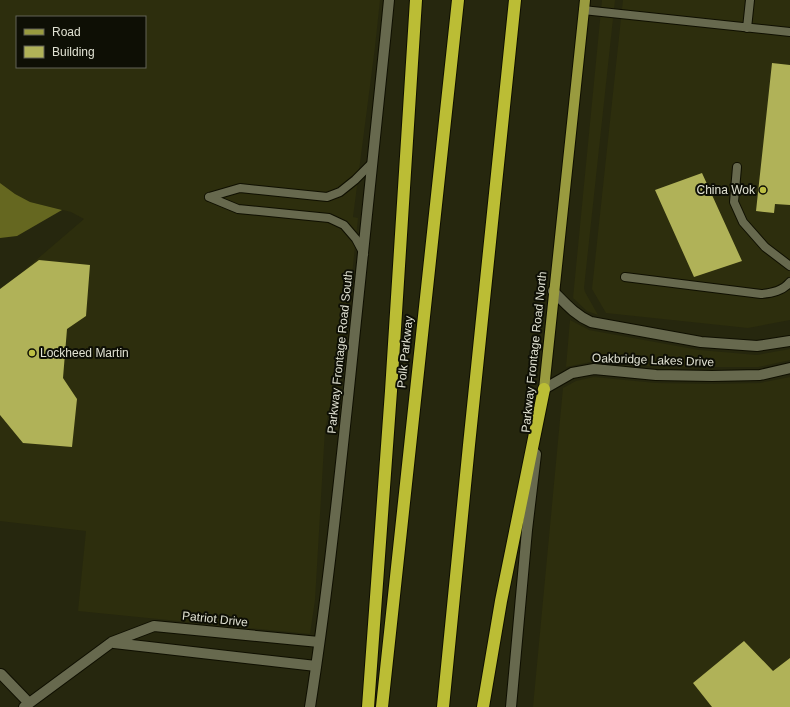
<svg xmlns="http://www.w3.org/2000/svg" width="790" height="707" font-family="Helvetica,sans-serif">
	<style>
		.built { fill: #2d2e0d; fill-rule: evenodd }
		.water { fill: #656720 }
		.building { fill: #b0b258 }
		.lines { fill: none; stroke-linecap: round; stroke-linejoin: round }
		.lane-casing { stroke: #0f0f00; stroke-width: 10 }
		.street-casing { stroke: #0f0f00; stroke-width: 12 }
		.secondary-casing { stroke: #0f0f00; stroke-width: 12 }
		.primary-casing { stroke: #0f0f00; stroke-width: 12 }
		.highway-casing { stroke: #0f0f00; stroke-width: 14 }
		.lane { stroke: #67694e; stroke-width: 8 }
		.street { stroke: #67694e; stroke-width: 10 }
		.secondary { stroke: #67694e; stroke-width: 10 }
		.primary { stroke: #999b3f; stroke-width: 10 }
		.highway { stroke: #bbbd35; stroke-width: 12 }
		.poi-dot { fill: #bdbf43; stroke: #0e0f05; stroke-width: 1.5 }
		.labels { text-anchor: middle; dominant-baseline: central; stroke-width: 4; stroke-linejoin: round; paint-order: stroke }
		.poi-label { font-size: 12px; fill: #e0e1d2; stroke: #0e0f05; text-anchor: end }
		.street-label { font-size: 12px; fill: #e0e1d2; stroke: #0e0f05 }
	</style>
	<rect width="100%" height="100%" fill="#26270e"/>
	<!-- built -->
	<path class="built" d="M0,0H380L375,47L353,217L358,218L346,332L325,429L315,600L310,634L78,611L86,531L0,521V291L84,219L71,212L30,202L15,194L0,183ZM17,17H145V67H17Z
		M602,0H615L584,288L585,292L598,315L587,311L573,298Z
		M623,0H790V320L748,328L606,313L592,289Z
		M570,320L589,330L699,350L757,355L790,349V360L758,367H656L595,361L566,367Z
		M594,377L656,383L712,384L760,383L790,377V707H533L563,388L576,381Z"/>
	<!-- water -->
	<path class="water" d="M0,183L15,194L30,202L62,210L17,236L0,238Z"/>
	<!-- building -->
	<path class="building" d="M772,63L790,65V205L775,204L774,213L756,211Z
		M702,173L742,261L694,277L655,190Z
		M39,260L90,265L86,316L67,329L63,378L77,399L72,447L23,443L0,415V289Z
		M744,641L773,671L790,658V707H712L693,683Z"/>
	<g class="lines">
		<!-- lane casing -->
		<g class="lane-casing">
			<path id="lane" d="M583,10L790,32
				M747,28L750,0
				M737,167L734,202L743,222L765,247L790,266
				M209,197L240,188L327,197L340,192L355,180L372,163
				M209,197L238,209L329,218L344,225L356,239L364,254
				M625,277L761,294C772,293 783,291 790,282"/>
		</g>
		<!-- street casing -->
		<g class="street-casing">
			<path id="street" d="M553,291C565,303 575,315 591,322L701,342L757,346L790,341
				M544,389L572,373L594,369L656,375L712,376L760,375L790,368
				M114,643L316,666
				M1,674L29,703
				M24,707L112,642L154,626L319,642"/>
		</g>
		<!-- secondary casing -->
		<g class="secondary-casing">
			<path id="secondary" d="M310,707C326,605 337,501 348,398C362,266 376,133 389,0
				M511,707L527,530L536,454"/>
		</g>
		<!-- primary casing -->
		<g class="primary-casing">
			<path id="primary" d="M544,389L585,0"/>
		</g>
		<!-- highway casing -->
		<g class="highway-casing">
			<path id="highway" d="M368,707L391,391L416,0
				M382,707L458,0
				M443,707L469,445L515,0
				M483,707L501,601L544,389"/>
		</g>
		<!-- lane -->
		<use href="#lane" class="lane"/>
		<!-- street -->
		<use href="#street" class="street"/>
		<!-- secondary -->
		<use href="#secondary" class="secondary"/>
		<!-- primary -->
		<use href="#primary" class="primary"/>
		<!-- highway -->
		<use href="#highway" class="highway"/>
	</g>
	<!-- markers -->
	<g class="poi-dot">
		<circle cx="763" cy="190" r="4"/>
		<circle cx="32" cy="353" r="4"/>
	</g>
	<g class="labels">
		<!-- poi labels -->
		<g class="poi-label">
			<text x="755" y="190">China Wok</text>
			<text x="40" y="353" text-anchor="start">Lockheed Martin</text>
		</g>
		<!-- street labels -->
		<g class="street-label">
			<text transform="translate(340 352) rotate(-84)">Parkway Frontage Road South</text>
			<text transform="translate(405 352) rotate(-84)">Polk Parkway</text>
			<text transform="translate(534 352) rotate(-84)">Parkway Frontage Road North</text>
			<text transform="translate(653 360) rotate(2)">Oakbridge Lakes Drive</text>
			<text transform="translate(215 619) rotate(6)">Patriot Drive</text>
		</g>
	</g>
	<!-- legend -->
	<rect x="16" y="16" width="130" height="52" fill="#0e0f05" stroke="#626357"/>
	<rect x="24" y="29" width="20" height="6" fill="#999b3f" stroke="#626357"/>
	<text x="52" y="36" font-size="12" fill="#e0e1d2">Road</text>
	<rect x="24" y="46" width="20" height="12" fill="#b0b258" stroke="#626357"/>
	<text x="52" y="56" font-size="12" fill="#e0e1d2">Building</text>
</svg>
